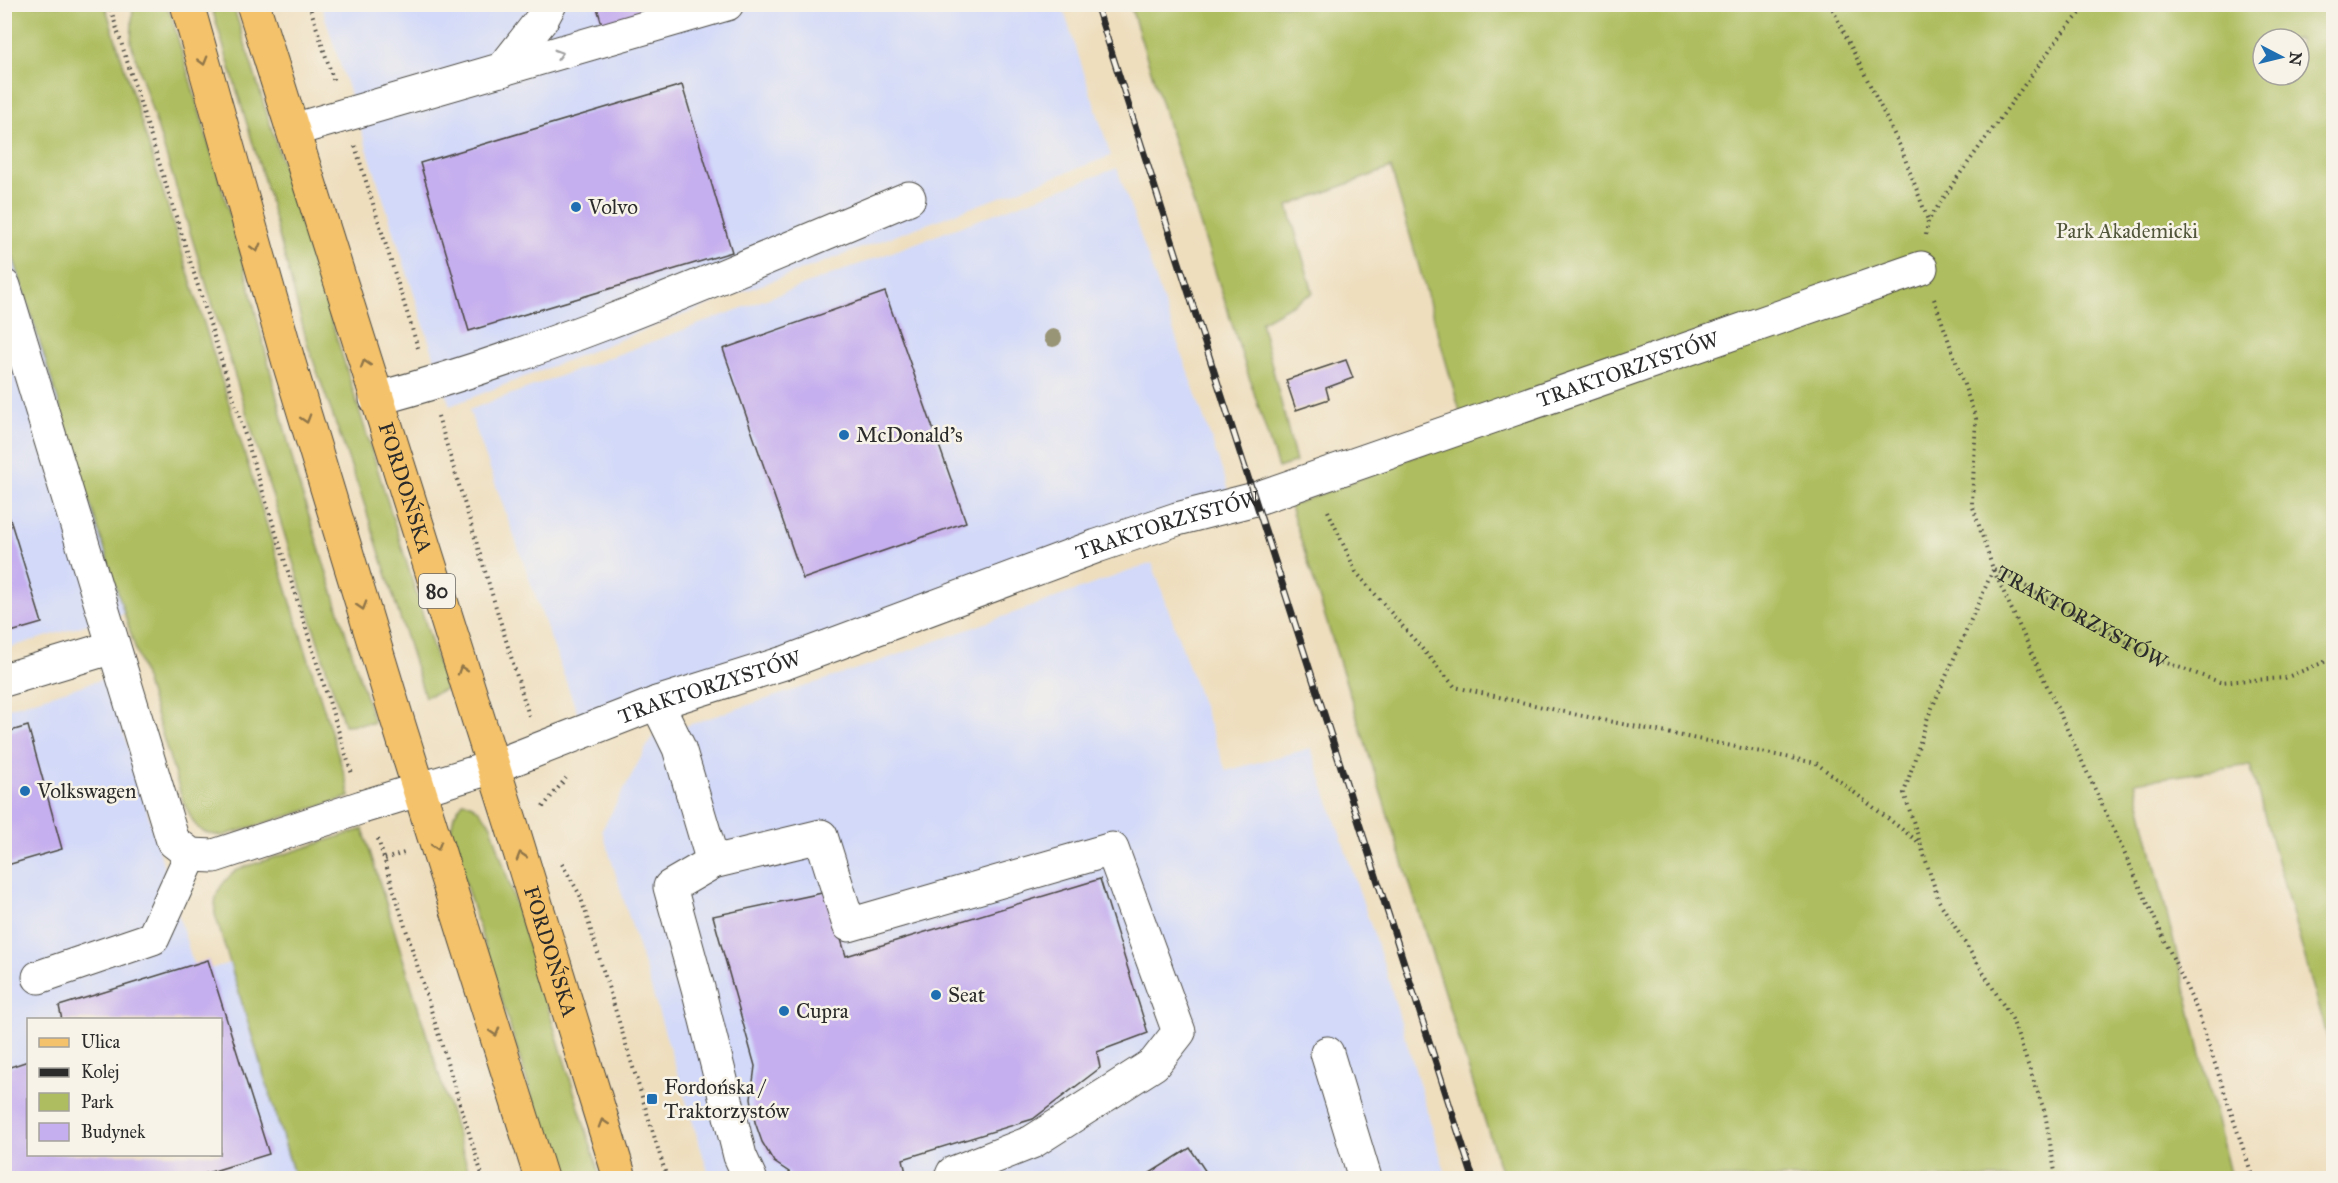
<svg xmlns="http://www.w3.org/2000/svg" width="2338" height="1183" font-family="'IM FELL Great Primer',serif">
	<style>
		.built { fill: #d2d9f9; fill-rule: evenodd }
		.green { fill: #aebd5f; stroke: #6c7445; stroke-width: 1.5; fill-rule: evenodd }
		.building { fill: #c6afee }
		.lines { fill: none; stroke-linecap: round; stroke-linejoin: round }
		.minor-casing { stroke: #484641; stroke-width: 35 }
		.major-casing { stroke: #484641; stroke-width: 35 }
		.path { stroke: #484641; stroke-width: 4; stroke-dasharray: 1.5 4.5; stroke-linecap: butt }
		.minor { stroke: #fff; stroke-width: 33 }
		.major { stroke: #f4c26a; stroke-width: 33 }
		.rail-casing { stroke: #2b2b2b; stroke-width: 7 }
		.rail { stroke: #f7f3e8; stroke-width: 4.5; stroke-dasharray: 14; stroke-linecap: butt }
		.tree { fill: #989476 }
		.oneway { stroke: #a0a0a0 }
		.oneway2 { stroke: #90764a }
		.poi-dot { fill: #1f6fb2; stroke: #f7f3e8; stroke-width: 2 }
		.labels { text-anchor: middle; dominant-baseline: central; stroke-width: 5; stroke-linejoin: round; paint-order: stroke }
		.shield { fill: #f7f3e8; stroke: #686764; stroke-width: 1.5 }
		.shield-label { font-size: 20px; font-weight: bold; fill: #2b2b2b }
		.poi-label { font-size: 21px; fill: #2b2b2b; stroke: #f7f3e8; text-anchor: start }
		.park-label { font-size: 21px; fill: #52573b; stroke: #f7f3e8 }
		.street-label { font-size: 21px; fill: #2b2b2b; stroke: #f7f3e8 }
	</style>
	<rect width="100%" height="100%" fill="#f7f3e8"/>
	<filter id="ink" filterUnits="userSpaceOnUse"><feTurbulence type="fractalNoise" baseFrequency=".0167" numOctaves="2"/><feDisplacementMap in="SourceGraphic" scale="12" xChannelSelector="R" yChannelSelector="G"/><feConvolveMatrix kernelMatrix="1 2 1 2 8 2 1 2 1" color-interpolation-filters="sRGB"/></filter>
	<filter id="wash" filterUnits="userSpaceOnUse"><feTurbulence type="fractalNoise" baseFrequency=".008" numOctaves="4" result="noise"/><feDisplacementMap in="SourceGraphic" scale="24" xChannelSelector="R" yChannelSelector="G"/><feGaussianBlur stdDeviation="1.35" result="paint"/><feColorMatrix in="noise" values="0 0 0 0 0 0 0 0 0 0 0 0 0 0 0 0 0 1.4 0 .05"/><feComposite in="paint" operator="in"/></filter>
	<g filter="url(#wash)">
		<rect width="100%" height="100%" fill="#eedebe"/>
		<!-- built -->
		<path class="built" d="M321,5H1062L1111,156L737,294L450,406Z
			M4,164L145,607L5,649H4Z
			M1117,168L1232,499L580,721L469,410Z
			M1152,563L1226,771L1311,748L1385,968L1447,1178H710L602,830L652,737L875,663Z
			M107,678L196,973L230,963L295,1178H5V709ZM28,1020H220V1154H28Z"/>
		<!-- green -->
		<path class="green" d="M4,5H105L347,783L350,797L222,836C194,833 195,825 183,801L5,231Z
			M133,5H166L171,15L241,253L297,478L374,723L344,725L131,43Z
			M211,5H233L446,689L425,697L363,500L308,346L267,190Z
			M1130,5H2333V1057L2250,765L2135,782L2231,1178H1503L1290,506L1467,436L1391,168L1288,206L1313,293L1261,322L1296,462L1278,468ZM2263,39H2299V75H2263Z
			M463,802C476,803 483,815 491,825L601,1178H557L450,834L454,815Z
			M363,829L471,1178H295L215,914C213,894 222,881 238,869Z"/>
		<g id="blocks">
			<!-- building -->
			<path class="building" d="M596,4H683L603,28Z
				M682,85L732,252L469,331L420,163Z
				M885,292L966,522L803,579L723,349Z
				M1346,360L1353,378L1326,388L1329,399L1296,410L1286,380Z
				M5,503L42,623L4,634V504Z
				M28,726L62,849L4,866V733Z
				M1100,879L1148,1033L1097,1052L1100,1068L1033,1119L903,1159L907,1178H791L789,1172L774,1162L762,1142L755,1122L751,1098L755,1066L713,916L827,892L846,956Z
				M208,960L269,1154L191,1178H4V1069L28,1061V1154H220V1020H62L59,1006Z
				M1190,1148L1210,1178H1142Z"/>
		</g>
	</g>
	<g filter="url(#ink)">
		<use href="#blocks" fill-opacity="0" stroke="#484641" stroke-width="1.5"/>
		<g class="lines">
			<!-- minor casing -->
			<g class="minor-casing">
				<g id="minor">
					<path d="M502,70L542,19L550,4"/>
					<path d="M293,130L727,4"/>
					<path id="s2" d="M4,286L173,841L191,855L214,856L362,807L493,767L657,703L787,662L1097,546L1177,519L1255,499L1921,268"/>
					<path d="M376,399C559,350 734,271 909,198"/>
					<path d="M4,680L113,647"/>
					<path d="M657,703L679,748L713,862"/>
					<path d="M39,977L153,938L191,855"/>
					<path d="M1327,1053L1365,1178"/>
					<path d="M750,1178L740,1156L698,988L670,887L713,862L821,836L849,925L1112,849L1179,1032L1154,1064L1032,1142L953,1173L951,1178"/>
				</g>
			</g>
			<!-- major casing -->
			<g class="major-casing">
				<g id="major">
					<path d="M187,4L289,363L398,722L541,1178"/>
					<path id="s3" d="M253,4L511,823L620,1178"/>
				</g>
			</g>
			<!-- path -->
			<g class="path">
				<path d="M109,4L352,774"/>
				<path d="M309,4L334,82"/>
				<path d="M1830,4L1901,148L1928,220"/>
				<path d="M355,146L419,351"/>
				<path d="M1926,235L1928,221L1957,178L2062,33L2089,4"/>
				<path d="M1934,299L1976,419L1972,504L1993,569L2197,1010L2253,1178"/>
				<path d="M438,416L529,716"/>
				<path d="M1328,511L1356,572L1455,687L1578,715L1816,763L1921,844"/>
				<path id="s1" d="M1994,569L2161,661L2220,682L2285,678L2334,658"/>
				<path d="M1993,570L1928,717L1904,793L1939,901L2012,1019L2045,1113L2056,1178"/>
				<path d="M543,807L566,778"/>
				<path d="M378,839L483,1178"/>
				<path d="M385,859L404,853"/>
				<path d="M562,864L580,895L667,1178"/>
			</g>
			<!-- minor -->
			<use href="#minor" class="minor"/>
			<!-- major -->
			<use href="#major" class="major"/>
			<!-- rail casing -->
			<g class="rail-casing">
				<path id="rail" d="M1096,4L1473,1178"/>
			</g>
			<!-- rail -->
			<use href="#rail" class="rail"/>
		</g>
		<!-- trees -->
		<circle class="tree" cx="1053" cy="338" r="9"/>
		<!-- one-way arrows -->
		<defs><path id="oneway-chevron" d="M-2-3.5L2.5 0L-2 3.5" fill="none" stroke-width="1.6" stroke-linecap="round" stroke-linejoin="round" transform="scale(1.5)"/></defs>
		<use class="oneway" href="#oneway-chevron" transform="translate(559 54) rotate(-16)"/>
		<g class="oneway2">
			<use href="#oneway-chevron" transform="translate(203 61) rotate(74)"/>
			<use href="#oneway-chevron" transform="translate(256 248) rotate(74)"/>
			<use href="#oneway-chevron" transform="translate(365 364) rotate(-107)"/>
			<use href="#oneway-chevron" transform="translate(306 419) rotate(73)"/>
			<use href="#oneway-chevron" transform="translate(362 606) rotate(73)"/>
			<use href="#oneway-chevron" transform="translate(462 670) rotate(-108)"/>
			<use href="#oneway-chevron" transform="translate(437 846) rotate(73)"/>
			<use href="#oneway-chevron" transform="translate(521 856) rotate(-107)"/>
			<use href="#oneway-chevron" transform="translate(495 1032) rotate(73)"/>
			<use href="#oneway-chevron" transform="translate(603 1123) rotate(-107)"/>
		</g>
	</g>
	<!-- markers -->
	<g class="poi-dot">
		<circle cx="576" cy="207" r="6"/>
		<circle cx="844" cy="435" r="6"/>
		<circle cx="25" cy="791" r="6"/>
		<circle cx="936" cy="995" r="6"/>
		<circle cx="784" cy="1011" r="6"/>
		<rect x="646" y="1093" width="12" height="12" rx="3"/>
	</g>
	<g class="labels">
		<!-- shield labels -->
		<rect class="shield" x="419" y="574" width="36" height="34" rx="4.5"/>
		<g class="shield-label">
			<text x="437" y="591">80</text>
		</g>
		<!-- poi labels -->
		<g class="poi-label">
			<text x="588" y="207">Volvo</text>
			<text x="856" y="435">McDonald's</text>
			<text x="37" y="791">Volkswagen</text>
			<text x="948" y="995">Seat</text>
			<text x="796" y="1011">Cupra</text>
			<text x="664" y="1087">Fordońska /<tspan x="664" dy="24">Traktorzystów</tspan></text>
		</g>
		<!-- park labels -->
		<g class="park-label">
			<text x="2127" y="231">Park Akademicki</text>
		</g>
		<!-- street labels -->
		<g class="street-label">
			<text stroke="none"><textPath href="#s2" startOffset="2122">TRAKTORZYSTÓW</textPath></text>
			<text stroke="none"><textPath href="#s3" startOffset="507">FORDOŃSKA</textPath></text>
			<text stroke="none"><textPath href="#s2" startOffset="1636">TRAKTORZYSTÓW</textPath></text>
			<text stroke="none"><textPath href="#s1" startOffset="100">TRAKTORZYSTÓW</textPath></text>
			<text stroke="none"><textPath href="#s2" startOffset="1150">TRAKTORZYSTÓW</textPath></text>
			<text stroke="none"><textPath href="#s3" startOffset="993">FORDOŃSKA</textPath></text>
		</g>
	</g>
	<!-- margin -->
	<rect width="2338" height="1183" fill="none" stroke="#f7f3e8" stroke-width="24"/>
	<!-- legend -->
	<rect x="27" y="1018" width="195" height="138" fill="#f7f3e8" stroke="#a5a39c" stroke-width="1.5"/>
	<rect x="39" y="1038" width="30" height="9" fill="#f4c26a" stroke="#a5a39c" stroke-width="1.5"/>
	<text x="81" y="1048" font-size="18" fill="#2b2b2b">Ulica</text>
	<rect x="39" y="1068" width="30" height="9" fill="#2b2b2b" stroke="#a5a39c" stroke-width="1.5"/>
	<text x="81" y="1078" font-size="18" fill="#2b2b2b">Kolej</text>
	<rect x="39" y="1093" width="30" height="18" fill="#aebd5f" stroke="#a5a39c" stroke-width="1.5"/>
	<text x="81" y="1108" font-size="18" fill="#2b2b2b">Park</text>
	<rect x="39" y="1123" width="30" height="18" fill="#c6afee" stroke="#a5a39c" stroke-width="1.5"/>
	<text x="81" y="1138" font-size="18" fill="#2b2b2b">Budynek</text>
	<!-- north arrow -->
	<g transform="translate(2281 57) rotate(97)"><circle r="28" fill="#f7f3e8" stroke="#a5a39c" stroke-width="1.5"/>
	<path d="M0-4.5L10 22L0 15L-10 22Z" fill="#1f6fb2"/>
	<text y="-9" font-size="16" font-weight="bold" text-anchor="middle" fill="#2b2b2b">N</text>
	</g>
</svg>
